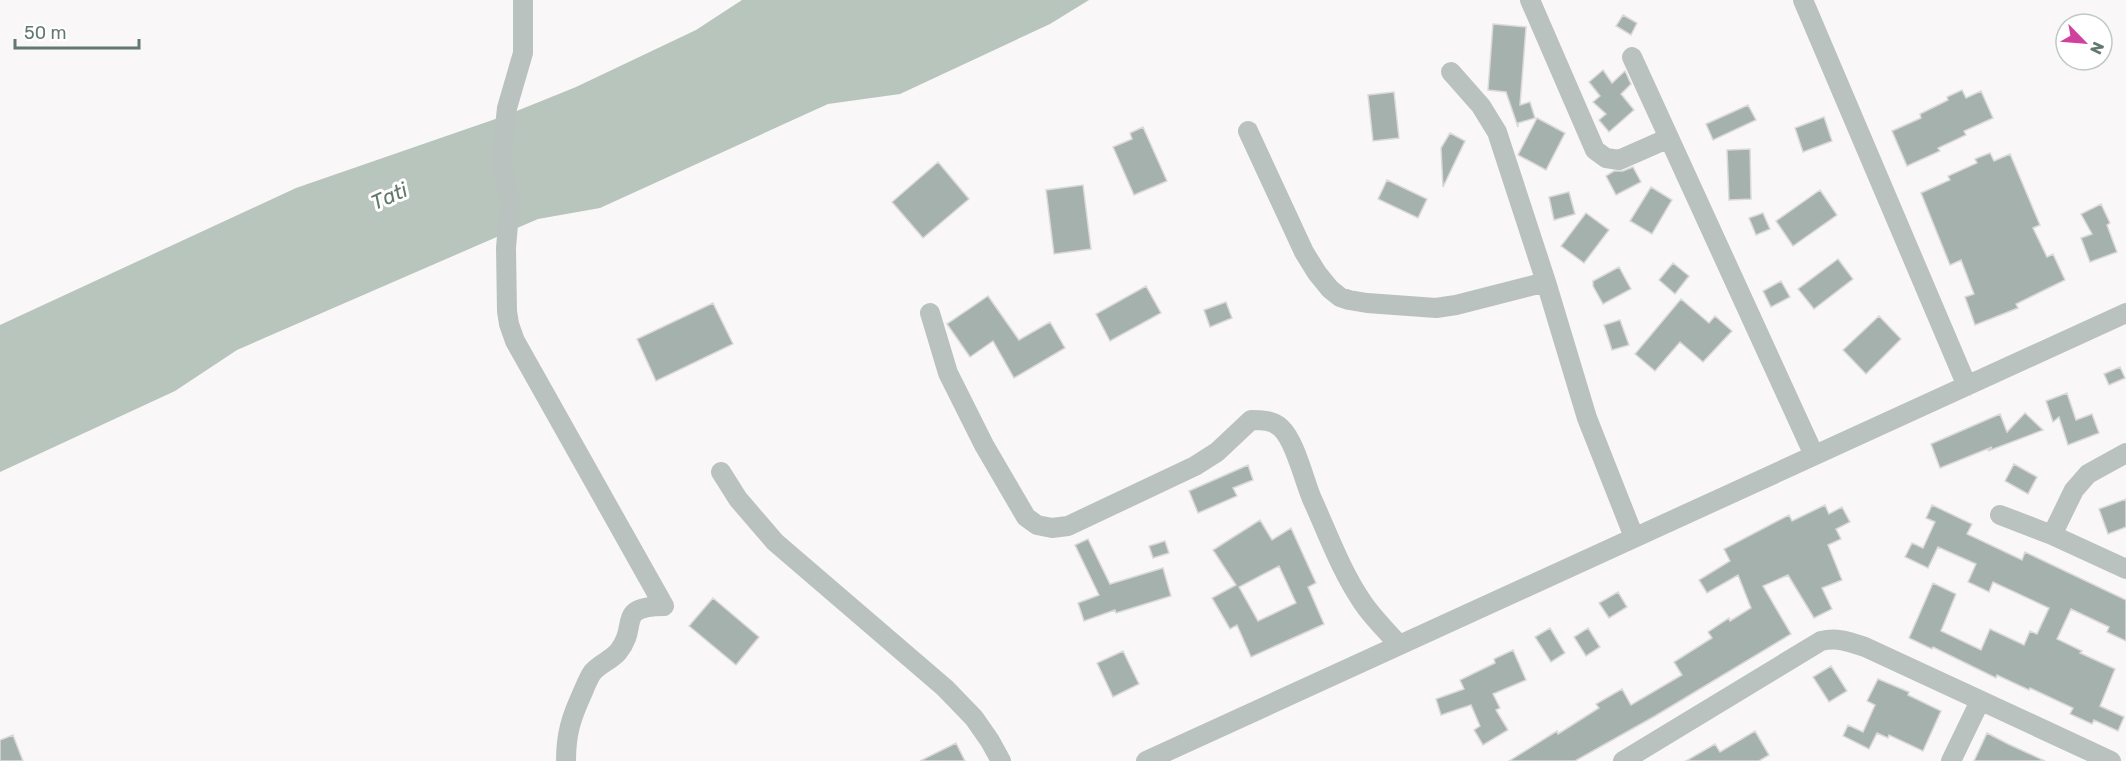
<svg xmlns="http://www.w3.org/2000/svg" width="2126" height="761" font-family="Rubik,sans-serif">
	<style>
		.water { fill: #b7c5bc }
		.building { fill: #a4b1ac; stroke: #dbd9d9; stroke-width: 1.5; fill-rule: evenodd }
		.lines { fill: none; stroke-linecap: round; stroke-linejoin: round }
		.minor { stroke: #bac2bf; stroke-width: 20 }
		.labels { text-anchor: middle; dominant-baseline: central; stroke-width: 6; stroke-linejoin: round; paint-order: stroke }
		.water-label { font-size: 21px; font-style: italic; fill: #62786b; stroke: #fff }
	</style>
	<rect width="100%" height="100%" fill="#f9f7f7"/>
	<!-- water -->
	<path class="water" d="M742,0H1089L1050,24L900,94L828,104L600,208L538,219L237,350L175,391L0,472V325L296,188L507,115L576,87L696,30Z"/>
	<!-- building -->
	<path class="building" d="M1623,15L1637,23L1631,35L1616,26Z
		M1493,24L1526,27L1520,105L1530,102L1535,118L1518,123V127L1506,92L1488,90Z
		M1603,70L1612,83L1625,71L1626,73L1631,84L1621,94L1634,110L1609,132L1599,120L1606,114L1593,102L1600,96L1589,82Z
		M1962,90L1966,98L1981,91L1993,118L1964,131L1966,135L1938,148L1940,151L1907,166L1892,131L1921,118L1920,114L1948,100L1947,97Z
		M1394,92L1399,138L1373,141L1368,95Z
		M1748,105L1756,120L1713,140L1706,124Z
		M1824,117L1832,141L1803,152L1795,128Z
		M1537,118L1565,133L1546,170L1518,155Z
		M1143,127L1167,181L1134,195L1113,147L1132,139L1130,133Z
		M1450,133L1465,141L1443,187L1441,148Z
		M1750,149L1751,199L1729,200L1727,150Z
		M1990,153L1994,161L2010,154L2040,225L2033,228L2047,257L2053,254L2065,280L2016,304L2018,308L1975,325L1965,297L1974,294L1961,260L1950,265L1921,193L1950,180L1948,176L1977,163L1975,159Z
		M938,162L969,199L923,238L892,202Z
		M1633,167L1641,182L1616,195L1606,176L1614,171H1623Z
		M1387,180L1427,199L1418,218L1378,199Z
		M1083,185L1091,249L1054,254L1046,190Z
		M1651,187L1672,200L1652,234L1630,221Z
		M1820,190L1837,215L1793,246L1776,221Z
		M1569,192L1575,214L1554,220L1549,197Z
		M2101,204L2110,223L2107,225L2117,252L2090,262L2081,238L2092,234L2081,214Z
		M1586,213L1609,230L1584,263L1561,246Z
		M1763,213L1770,229L1756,235L1749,218Z
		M1838,259L1853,279L1814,309L1798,289Z
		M1673,263L1689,276L1675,294L1659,280Z
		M1619,267L1631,289L1603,304L1593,286V281Z
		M1781,281L1790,297L1771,307L1763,291Z
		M1146,286L1161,313L1110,341L1096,314Z
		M988,296L1019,340L1050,322L1065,348L1014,378L993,341L970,357L947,324Z
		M1681,299L1709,323L1715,316L1732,331L1703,362L1680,342L1655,371L1635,354Z
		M1226,302L1232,318L1210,327L1204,310Z
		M713,303L733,344L656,381L637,339Z
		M1879,316L1901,339L1866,374L1843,350Z
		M1620,320L1629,345L1612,350L1604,325Z
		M2120,367L2125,378L2109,385L2104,374Z
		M2067,393L2076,420L2092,414L2099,433L2068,445L2059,417L2053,422L2046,401Z
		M2025,413L2043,430L1988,451L1992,447L1940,468L1931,444L2000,414L2007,432Z
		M2014,464L2037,477L2028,494L2005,481Z
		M1248,465L1253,480L1233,488L1237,496L1198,513L1189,491Z
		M2126,499V527L2108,534L2099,509Z
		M1825,505L1829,514L1842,507L1850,522L1836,529L1841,539L1828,545L1842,580L1822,588L1832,609L1814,618L1788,575L1763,586L1791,634L1655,716L1575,761H1509L1557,731L1558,734L1599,708L1596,704L1622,689L1631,705L1682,675L1674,662L1712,638L1708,632L1729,618L1730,621L1751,608L1738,575L1707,593L1699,580L1730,561L1724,549L1789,515L1792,521Z
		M1932,505L1972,524L1967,534L2022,560L2025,552L2126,600V641L2107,632L2109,627L2071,609L2057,639L2082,651L2080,653L2115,669L2100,706L2124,717L2118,731L2094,720L2092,724L2070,714L2073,708L2030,688L2029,690L1997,675L1996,678L1933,647L1932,649L1909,638L1933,583L1956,594L1941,631L1981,650L1990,629L2024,645L2030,631L2037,634L2049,608L1993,582L1989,592L1968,582L1976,564L1938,547L1928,568L1905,557L1912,543L1923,548L1935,522L1926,518Z
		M1260,520L1272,540L1291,528L1316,583L1308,587L1324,624L1251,657L1237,625L1230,629L1212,598L1236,585L1213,550ZM1279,566L1296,603L1258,621L1239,587Z
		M1088,539L1110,584L1163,568L1171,596L1116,613L1115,610L1084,621L1078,603L1099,595L1075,545Z
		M1165,541L1169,553L1153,558L1149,546Z
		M1618,592L1627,607L1609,618L1599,603Z
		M713,598L759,637L736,665L689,626Z
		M1550,628L1565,653L1551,662L1535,637Z
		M1588,628L1600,647L1586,656L1574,637Z
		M1513,650L1526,680L1493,694L1500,708L1496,710L1508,730L1483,745L1474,730L1480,726L1471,705L1441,715L1436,699L1464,689L1460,680L1495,663L1494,659Z
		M1123,651L1139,684L1113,697L1097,663Z
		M1831,666L1847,691L1829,702L1813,677Z
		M1878,679L1909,692L1908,695L1941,711L1923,751L1889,735L1888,738L1877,733L1869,749L1843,736L1848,725L1863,732L1875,705L1867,701Z
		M1755,731L1769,755L1759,761H1686L1715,744L1720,752Z
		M1987,733L2008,744L2045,761H1974Z
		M13,735L23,761H0V740Z
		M956,743L965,761H920Z"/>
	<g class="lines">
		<!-- minor -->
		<path class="minor" d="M523,0V53L507,108L502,155V167L510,201L506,248L507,311L509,324L515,341L664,606C614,607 640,625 618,652C610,661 599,664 592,673C588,679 585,687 582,694C571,718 566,734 566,761
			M1530,0L1595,150L1606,158L1619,160L1669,138
			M1803,0L1967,386
			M1632,57L1814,455
			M1451,72L1481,106L1497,132L1546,282L1587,418L1634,537
			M1248,131L1304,252L1317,273L1330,289L1340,297L1349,300L1367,303L1436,308L1456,305L1546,282
			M930,313L948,373L984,445L1026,517L1037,525L1052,528L1068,526L1195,466L1217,452L1251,420C1261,420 1273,420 1281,428C1295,441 1304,480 1312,499C1328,534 1341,571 1363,603C1373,618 1387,631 1399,645
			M721,472L738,499L775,542L945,688L974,718L990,741L1001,761
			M2000,515L2052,535L2126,569
			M2052,535L2074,490L2088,474L2126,453
			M1146,761L2126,313
			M1623,761L1821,641C1838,637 1850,642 1865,647L2111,761
			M1951,761L1980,701"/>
	</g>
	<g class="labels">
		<!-- water labels -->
		<g class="water-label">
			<text transform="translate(389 196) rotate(-24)">Tati</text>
		</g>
	</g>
	<!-- north arrow -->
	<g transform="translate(2084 42) rotate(115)"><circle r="28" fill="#ffffff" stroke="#c0c9c6" stroke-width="1.5"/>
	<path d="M0-4.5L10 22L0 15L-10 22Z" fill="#d0409d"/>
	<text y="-9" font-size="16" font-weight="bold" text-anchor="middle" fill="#627870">N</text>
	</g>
	<!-- scale -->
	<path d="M15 39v9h124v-9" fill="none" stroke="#627870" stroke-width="3"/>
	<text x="24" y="39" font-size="18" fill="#627870" stroke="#ffffff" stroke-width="4.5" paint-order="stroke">50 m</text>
</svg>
